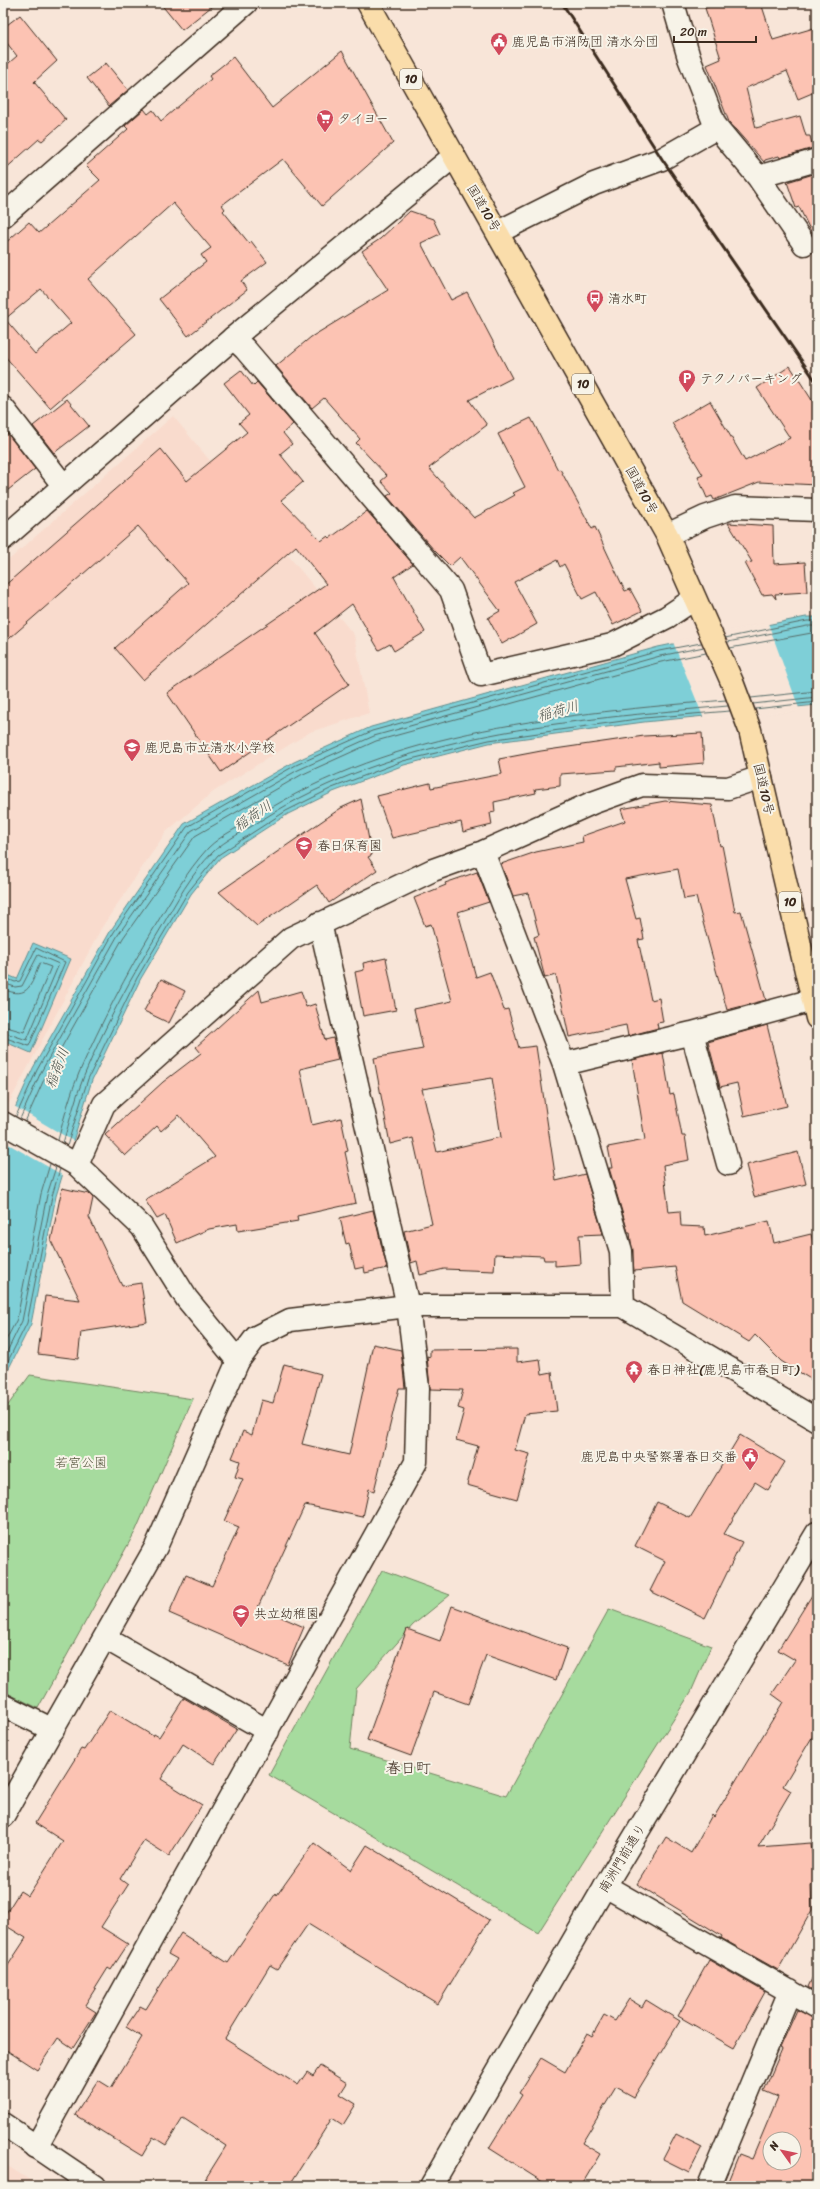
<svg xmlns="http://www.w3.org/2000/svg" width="820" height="2189" font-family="Sriracha,'Klee One',sans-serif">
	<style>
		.built { fill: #f9dbcd }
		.green { fill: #a6db9e; stroke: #70825e }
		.water { fill: #7ecfd7; stroke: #638d8d }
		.pier { fill: #f8e5d8 }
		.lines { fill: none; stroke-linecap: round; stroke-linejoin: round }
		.shore { stroke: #566c68; stroke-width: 1 }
		.building { fill: #fcc3b3; stroke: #3b2a1e; fill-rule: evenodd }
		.street-casing { stroke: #3b2a1e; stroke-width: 25 }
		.secondary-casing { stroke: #3b2a1e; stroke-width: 25 }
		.highway-casing { stroke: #3b2a1e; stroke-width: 25 }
		.street { stroke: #f7f3e8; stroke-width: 22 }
		.secondary { stroke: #f7f3e8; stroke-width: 22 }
		.highway { stroke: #faddab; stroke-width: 22 }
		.rail { stroke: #3b2a1e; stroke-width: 3 }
		.labels { text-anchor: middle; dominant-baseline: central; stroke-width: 4; stroke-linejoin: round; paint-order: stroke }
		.shield { fill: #f7f3e8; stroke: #73665b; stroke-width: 1 }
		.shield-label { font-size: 12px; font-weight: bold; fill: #3b2a1e }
		.poi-label { font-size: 13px; fill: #3b2a1e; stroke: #f7f3e8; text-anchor: start }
		.street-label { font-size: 13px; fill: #3b2a1e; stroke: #f7f3e8 }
		.park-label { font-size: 13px; fill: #56563e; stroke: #f7f3e8 }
		.water-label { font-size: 14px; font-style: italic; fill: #4c534c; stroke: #f7f3e8 }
		.quarter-label { font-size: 15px; fill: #3b2a1e; stroke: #f7f3e8 }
	</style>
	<rect width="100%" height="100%" fill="#f8e5d8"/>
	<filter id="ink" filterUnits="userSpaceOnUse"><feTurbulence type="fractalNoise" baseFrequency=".025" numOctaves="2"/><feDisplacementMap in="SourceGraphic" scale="8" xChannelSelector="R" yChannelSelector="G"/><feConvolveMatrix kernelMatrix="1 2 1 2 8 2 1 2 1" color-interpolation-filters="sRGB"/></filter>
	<g filter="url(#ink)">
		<!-- built -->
		<path class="built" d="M173,416L354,635L369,713L310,732L213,792L166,832L102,927L7,1107L3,1104V565Z
			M3,2163L39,2186H3Z"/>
		<!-- green -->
		<path class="green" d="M30,1375L193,1399L136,1530L38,1708L3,1691V1412Z
			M382,1570L450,1595L413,1625L356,1689L350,1749L506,1796L609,1609L711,1646L691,1692L538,1933L269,1775Z"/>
		<!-- water -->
		<path class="water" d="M806,617H817V705L644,722L489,743L404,765L333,792L288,814L220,858L191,894L140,980L92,1080L56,1196L31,1324L3,1380V1135L33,1068L111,930L184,824L294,762L371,727L658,647Z
			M33,943L71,959L31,1053L3,1041V973L17,979Z"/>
		<!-- pier -->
		<path class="pier" d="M768,623L800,711L704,719L673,642Z
			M14,1106L75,1142L64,1176L3,1141V1130Z"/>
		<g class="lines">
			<!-- shore -->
			<path class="shore" d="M725,638L807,621H817
				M728,642L807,626H817
				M730,648L817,632
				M751,698L817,691
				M753,704L817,697
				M755,709L817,702
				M3,977L15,982L20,981L36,948L65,962L29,1046L3,1037
				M3,983L15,987L22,986L38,955L59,964L27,1040L3,1032
				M3,989C30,1001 31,983 40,963L51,967L24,1032L3,1026
				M16,1116L37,1070L114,932L187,827L296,765L372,731L659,651L701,643
				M20,1119L41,1072L118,935L191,831L298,770L374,736L660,656L704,647
				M25,1122L46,1075L123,938L195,836L301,775L376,741L661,662L706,653
				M58,1140C64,1118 70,1094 79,1073C101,1023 126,975 154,928C170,901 186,872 208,848C221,835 241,826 256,817C395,728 566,714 726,700
				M63,1143C70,1121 75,1098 84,1076C105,1025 132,976 161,928C176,902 191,874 213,852C225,840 245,831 260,821C398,733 569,720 728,706
				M67,1146L88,1079L137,978L188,892L218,855L286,811L332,788L403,761L489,740L644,718L730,711
				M3,1346L17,1319L41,1194L50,1164
				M3,1360L22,1321L47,1195L56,1167
				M3,1371L27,1323L52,1196L60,1169"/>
		</g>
		<!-- building -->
		<path class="building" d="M160,3H216L182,30Z
			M720,3H761L773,40L814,28L817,41V91L798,99L787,71L746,88L756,128L800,116L806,136H810L813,148L780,158L779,156L765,160L764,162L729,122L707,65L721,59L705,8Z
			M20,15L57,61L34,82L66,120L42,141L39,139L3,171V68L17,56L3,38V28Z
			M342,51L393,143L322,206L283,159L222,205L225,209L223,211L249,243L251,241L267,262L241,281L247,290L188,336L159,299L206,262L201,255L211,248L173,203L88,279L136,334L50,408L3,354V245L29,222L39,233L100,180L86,166L128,129L125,126L144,109L148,114L153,110L161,121L211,79L209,76L233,57L272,108ZM41,289L71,323L35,354L5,319Z
			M106,63L128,90L109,106L87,78Z
			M817,173V244L799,207L796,208L787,182Z
			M410,211L433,219L440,234L421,243L451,300L467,292L512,378L469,400L487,425L429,468L474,518L515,495L513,493L525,487L498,434L531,418L558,470L560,469L592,529L595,527L625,591L630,589L642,611L613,625L596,592L582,599L564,564L560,567L557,560L514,582L537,624L502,644L488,618L500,611L460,557L450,566L434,550L387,496L392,493L381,481L387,476L356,443L360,439L324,398L312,408L276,366L311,337L388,290L362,251L380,239Z
			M790,366L817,408V485L759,482L714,500L712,496L707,498L698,477L703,475L672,423L710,401L745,461L790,438L757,388Z
			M241,370L253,386L257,382L293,424L283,433L292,444L280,454L303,482L281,500L321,541L328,536L330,538L367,511L413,564L394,577L425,632L394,651L390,644L379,650L352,604L315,633L349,684L221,772L167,693L326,584L296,546L143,680L115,648L188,583L138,526L3,644V587L161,449L187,481L247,432L239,423L249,415L224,383Z
			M67,399L89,426L54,453L33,426Z
			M3,428L35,469L3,494Z
			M728,523L773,526L774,564L805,562L807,592L775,594L776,599L772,594L762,595L745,563L752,562Z
			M702,733L704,763L659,767V762L616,767V770L560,774V786L535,789L536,793L494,802L495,812L490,813L492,825L463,832L461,822L392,838L377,796L430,783L431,788L502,774L499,759L541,751L644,736Z
			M361,799L372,855L368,857L377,870L329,903L317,885L257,926L219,892L341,808Z
			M665,801L712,805L720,846L722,845L735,912L741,911L766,1000L727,1010L696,897L684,899L678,869L625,879L636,919L640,918L644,939L638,940L651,1000L659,998L663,1022L657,1023L658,1028L628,1036L626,1025L569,1037L556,975L545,978L534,937L539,935L528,893L513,896L501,864L536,852L583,842L582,836L625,821L621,809Z
			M477,872L489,902L458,912L476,977L490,972L504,1010L508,1009L519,1048L536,1046L556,1181L585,1174L603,1234L579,1235L581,1264L555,1266V1260H544L543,1256L495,1254L494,1271L444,1269L420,1275L417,1261L411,1263L404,1231L432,1224L413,1138L390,1144L374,1058L423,1049L414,1009L452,1001L431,924L425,926L414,898L446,885L445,883ZM492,1078L501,1137L437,1152L422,1089Z
			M386,958L396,1010L363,1016L355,972L364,970L363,963Z
			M161,979L185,991L169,1023L144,1011Z
			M259,990L262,1002L301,991L306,1007L315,1004L325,1040L333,1038L338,1060L300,1069L312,1125L341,1118L348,1151L345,1152L356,1203L297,1216L298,1221L238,1231L237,1224L209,1229L177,1243L165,1215L157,1219L145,1200L215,1157L179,1115L161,1131L157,1126L125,1156L105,1135L163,1082L201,1053L196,1047Z
			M767,1025L787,1106L744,1116L737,1083L720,1087L708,1042Z
			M663,1053L670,1095L674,1094L682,1136H685L689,1160L663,1165L669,1212L680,1211L681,1226L704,1227L705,1236L769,1221L774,1243L811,1234L817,1260V1383L781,1361L755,1335L749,1342L682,1301L675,1267L634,1271L630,1232H628L609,1168H612L608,1147L645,1140L632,1060Z
			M798,1152L806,1184L754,1197L746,1165Z
			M62,1188L89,1194L93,1198L89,1217L122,1286L141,1283L147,1322L81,1332L78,1359L38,1354L45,1296L80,1300L51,1241Z
			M373,1210L387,1268L365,1273L364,1267L355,1269L349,1243L346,1244L340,1218Z
			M373,1344L401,1350L405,1388H399L374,1491L369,1489L363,1517L305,1505L258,1607L304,1627L288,1665L169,1613L186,1575L212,1586L239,1527L224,1521L243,1479L235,1477L240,1461L232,1458L243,1431L252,1435L261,1400L273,1403L284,1364L321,1374L302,1444L349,1455Z
			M517,1349V1362L540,1359L542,1374L552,1372L557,1411L525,1414L515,1450L530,1454L517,1499L467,1485L478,1446L456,1440L464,1410L458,1408L463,1390L430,1389L427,1356L430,1357V1350Z
			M740,1435L785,1462L768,1490L755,1482L724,1534L742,1542L705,1618L650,1591L665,1561L635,1546L657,1502L690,1518Z
			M817,1587V1729L783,1786L791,1791L758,1847L811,1843L816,1884L811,1885L812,1910L778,1970L721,1938L722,1936L637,1884L666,1837L691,1853L712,1815L714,1817L783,1702L772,1694L795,1660L778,1650Z
			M452,1606L567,1648L556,1680L486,1655L468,1704L434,1692L411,1756L367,1740L407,1629L440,1641Z
			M184,1698L237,1729L214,1764L183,1744L161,1779L202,1805L169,1856L144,1840L120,1879L128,1885L101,1927L128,1944L111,1970L108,1968L85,2005L96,2012L73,2048L58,2038L37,2070L3,2048V1973L26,1938L3,1924V1918L20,1891L28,1896L63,1841L35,1823L81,1749L84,1750L110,1710L153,1736L154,1734L159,1737Z
			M314,1843L351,1870L367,1845L489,1920L438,2004L308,1924L277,1969L270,1965L225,2039L298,2085L307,2072L313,2076L320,2066L347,2083L340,2094L356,2104L343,2125L332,2118L289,2186H201L226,2146L183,2118L166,2145L153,2137L142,2156L75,2115L98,2080L111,2088L142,2037L126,2027L140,2006L146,2009L177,1959L168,1954L181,1933L228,1963L276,1893L277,1895Z
			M709,1960L765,1992L734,2048L678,2016Z
			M817,1968V1993L808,1987Z
			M629,1999L642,2007L646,2000L680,2021L634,2097L616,2087L582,2143L600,2154L581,2186H549L489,2148L522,2095L519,2093L541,2058L565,2072L587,2033L592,2036L604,2015L615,2021Z
			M797,2010L817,2019V2186H726L739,2154L752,2159L778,2097L764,2091L782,2049L780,2048ZM770,2139H794V2163H770Z
			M676,2134L702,2147L689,2172L663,2159Z"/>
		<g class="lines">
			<!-- street casing -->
			<g class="street-casing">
				<path id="street" d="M673,3L689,58L715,125L758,177L804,244
					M758,177L817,160
					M3,216L246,3
					M498,232L594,184L662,159L711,131L715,125
					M233,338L245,349L451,590L481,675L612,645L667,617L694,599
					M3,408L63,485
					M667,535L705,517L735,507L817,510
					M483,852L564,1064L621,1251L623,1306
					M692,1033L728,1164
					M564,1064L692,1033L813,1000
					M3,1123L77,1165L142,1227L187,1299L238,1361
					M77,1165L104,1104L291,938L433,870L483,852L592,803L642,785L728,788L761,777
					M105,1638L268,1731
					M3,1705L53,1730
					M605,1886L817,2007
					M36,2147L416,1462L418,1388L408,1306L320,923
					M709,2186L790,1991"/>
			</g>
			<!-- secondary casing -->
			<g class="secondary-casing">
				<path id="secondary" d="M3,539L233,338L454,156
					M3,1816L156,1547L238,1361L256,1337L290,1320L408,1306H623L817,1420
					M3,2124L95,2186
					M431,2186L605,1886L817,1533"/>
			</g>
			<!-- highway casing -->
			<g class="highway-casing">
				<path id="highway" d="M368,3L667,535L732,682L750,730L817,1018"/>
			</g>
			<!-- street -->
			<use href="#street" class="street"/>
			<!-- secondary -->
			<use href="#secondary" class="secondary"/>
			<!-- highway -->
			<use href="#highway" class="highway"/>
			<!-- rail -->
			<path class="rail" d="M562,3L662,159L817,383"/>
		</g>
	</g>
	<!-- icons -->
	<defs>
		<g id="civic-pin" transform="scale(0.9)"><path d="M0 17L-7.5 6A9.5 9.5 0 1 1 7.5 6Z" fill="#d1495b" stroke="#f7f3e8"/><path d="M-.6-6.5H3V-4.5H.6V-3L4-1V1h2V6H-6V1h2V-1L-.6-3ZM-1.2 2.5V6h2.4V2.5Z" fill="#fff"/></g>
		<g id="supermarket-pin" transform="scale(0.9)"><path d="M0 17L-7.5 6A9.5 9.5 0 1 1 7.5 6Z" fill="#d1495b" stroke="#f7f3e8"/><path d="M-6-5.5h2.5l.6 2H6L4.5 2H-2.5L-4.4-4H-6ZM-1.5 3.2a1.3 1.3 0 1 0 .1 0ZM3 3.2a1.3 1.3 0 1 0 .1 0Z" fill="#fff"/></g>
		<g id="bus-pin" transform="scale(0.9)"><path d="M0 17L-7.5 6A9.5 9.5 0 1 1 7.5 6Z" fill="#d1495b" stroke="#f7f3e8"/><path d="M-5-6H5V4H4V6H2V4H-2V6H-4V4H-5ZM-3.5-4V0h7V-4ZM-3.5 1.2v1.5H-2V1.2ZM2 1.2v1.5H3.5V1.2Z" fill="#fff"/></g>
		<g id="parking-pin" transform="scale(0.9)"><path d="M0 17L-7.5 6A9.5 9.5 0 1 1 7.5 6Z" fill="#d1495b" stroke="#f7f3e8"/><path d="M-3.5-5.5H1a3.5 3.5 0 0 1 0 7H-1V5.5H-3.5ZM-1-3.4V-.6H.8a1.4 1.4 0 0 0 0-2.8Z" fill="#fff"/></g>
		<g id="school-pin" transform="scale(0.9)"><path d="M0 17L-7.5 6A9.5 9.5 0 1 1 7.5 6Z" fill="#d1495b" stroke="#f7f3e8"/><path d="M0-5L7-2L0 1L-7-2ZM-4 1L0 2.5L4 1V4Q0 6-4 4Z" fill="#fff"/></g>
		<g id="temple-pin" transform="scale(0.9)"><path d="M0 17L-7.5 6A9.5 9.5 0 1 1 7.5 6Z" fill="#d1495b" stroke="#f7f3e8"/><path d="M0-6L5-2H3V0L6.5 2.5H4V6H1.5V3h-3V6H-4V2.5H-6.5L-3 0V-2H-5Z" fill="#fff"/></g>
	</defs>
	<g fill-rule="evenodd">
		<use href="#civic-pin" x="499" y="41"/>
		<use href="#supermarket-pin" x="325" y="118"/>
		<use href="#bus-pin" x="595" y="298"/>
		<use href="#parking-pin" x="687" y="378"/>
		<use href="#school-pin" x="132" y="747"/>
		<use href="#school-pin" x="304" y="845"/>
		<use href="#temple-pin" x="634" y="1369"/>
		<use href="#civic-pin" x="750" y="1456"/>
		<use href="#school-pin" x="241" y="1613"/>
	</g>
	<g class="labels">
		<!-- shield labels -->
		<g class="shield">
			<rect x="400" y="69" width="22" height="20" rx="3"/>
			<rect x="572" y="374" width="22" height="20" rx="3"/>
			<rect x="779" y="892" width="22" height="20" rx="3"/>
		</g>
		<g class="shield-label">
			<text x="411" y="79">10</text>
			<text x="583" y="384">10</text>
			<text x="790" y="902">10</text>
		</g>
		<!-- poi labels -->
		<g class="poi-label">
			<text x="512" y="41">鹿児島市消防団 清水分団</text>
			<text x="338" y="118">タイヨー</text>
			<text x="608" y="298">清水町</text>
			<text x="700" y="378">テクノパーキング</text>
			<text x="145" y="747">鹿児島市立清水小学校</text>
			<text x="317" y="845">春日保育園</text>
			<text x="647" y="1369">春日神社(鹿児島市春日町)</text>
			<text x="737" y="1456" text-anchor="end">鹿児島中央警察署春日交番</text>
			<text x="254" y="1613">共立幼稚園</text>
		</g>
		<!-- street labels -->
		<g class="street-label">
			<text transform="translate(484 208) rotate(59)">国道10号</text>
			<text transform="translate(642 490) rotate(61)">国道10号</text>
			<text transform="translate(764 789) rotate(77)">国道10号</text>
			<text transform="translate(622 1858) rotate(-59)">南洲門前通り</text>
		</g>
		<!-- park labels -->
		<g class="park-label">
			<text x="81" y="1462">若宮公園</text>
		</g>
		<!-- water labels -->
		<g class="water-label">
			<text transform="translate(558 711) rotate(-16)">稲荷川</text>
			<text transform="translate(253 816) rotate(-34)">稲荷川</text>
			<text transform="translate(57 1068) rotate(-69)">稲荷川</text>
		</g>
		<!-- quarter labels -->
		<g class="quarter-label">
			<text x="408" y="1768">春日町</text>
		</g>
	</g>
	<!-- margin -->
	<rect width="820" height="2189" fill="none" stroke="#f7f3e8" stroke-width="16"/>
	<rect x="8" y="8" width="804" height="2173" fill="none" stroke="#3b2a1e" stroke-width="1.5" filter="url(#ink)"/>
	<!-- north arrow -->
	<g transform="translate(782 2151) rotate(303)"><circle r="19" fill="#f7f3e8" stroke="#aca397"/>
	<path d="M0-3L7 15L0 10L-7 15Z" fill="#d1495b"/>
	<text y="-6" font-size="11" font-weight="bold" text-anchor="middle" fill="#3b2a1e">N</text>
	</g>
	<!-- scale -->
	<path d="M674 36v6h82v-6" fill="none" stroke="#3b2a1e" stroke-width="2"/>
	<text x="680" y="36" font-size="12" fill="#3b2a1e" stroke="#f7f3e8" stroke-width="3" paint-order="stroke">20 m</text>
</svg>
